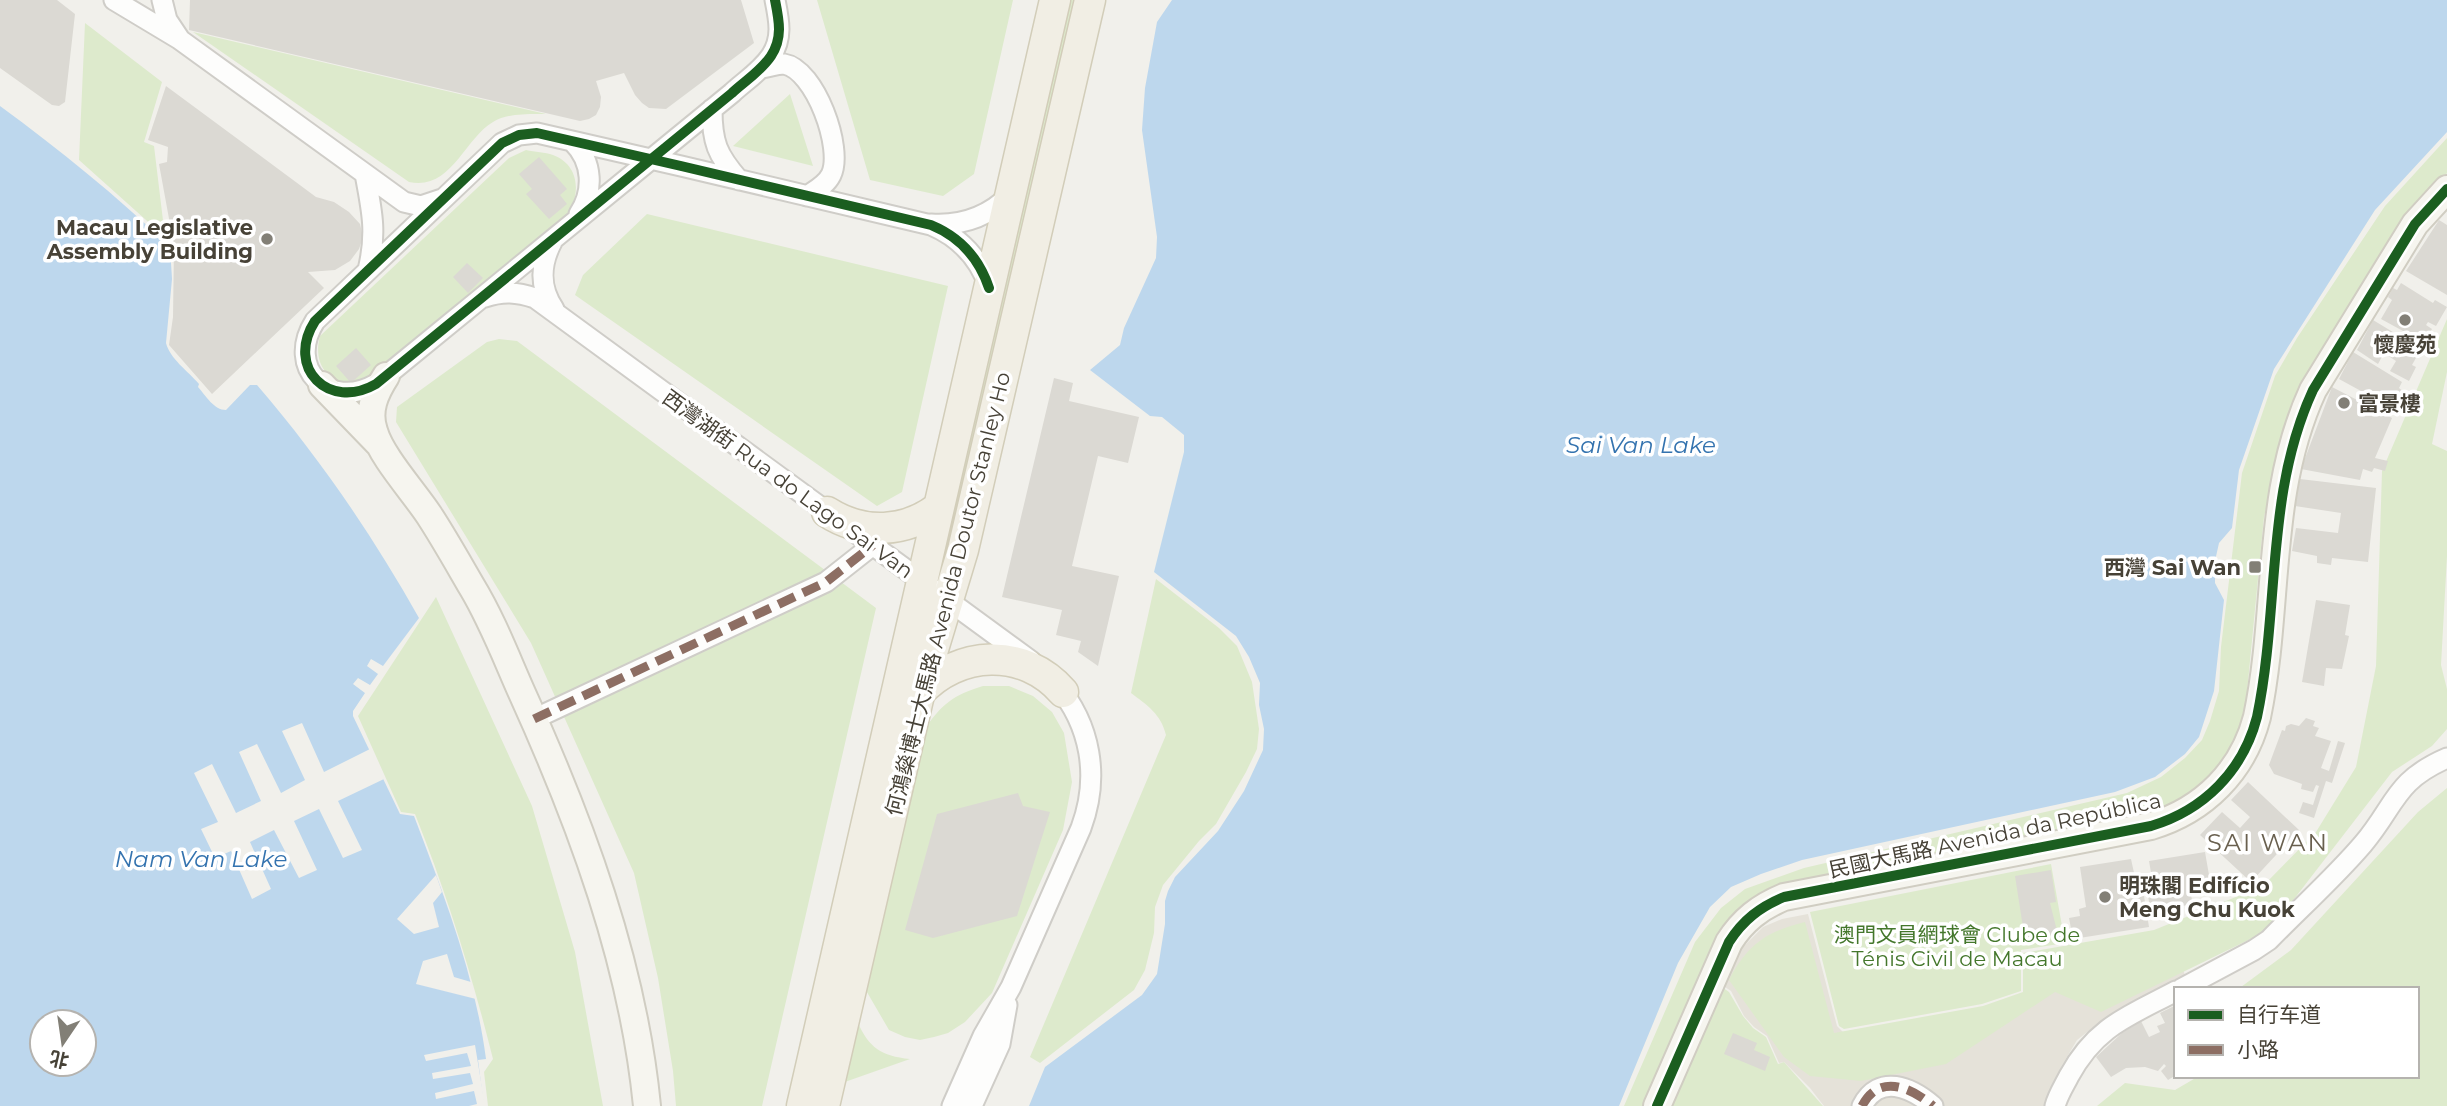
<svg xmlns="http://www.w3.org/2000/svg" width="2447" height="1106" font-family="Montserrat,'Noto Sans SC',sans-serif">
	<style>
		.residential { fill: #e5e2d9 }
		.green { fill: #ddeacc }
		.water { fill: #bdd7ed; fill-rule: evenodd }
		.pier { fill: #f1f0eb }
		.building { fill: #dbd9d3 }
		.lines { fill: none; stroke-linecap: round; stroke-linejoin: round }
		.street-casing { stroke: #cfcdc8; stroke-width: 23 }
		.secondary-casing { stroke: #d0cdc2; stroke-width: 30 }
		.primary-casing { stroke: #d2cdb9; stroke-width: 33 }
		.street { stroke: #fdfdfc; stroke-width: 19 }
		.secondary { stroke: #f6f5ef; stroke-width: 26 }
		.primary { stroke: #f1eee4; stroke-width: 30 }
		.quiet { stroke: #8d6e63; stroke-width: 9; stroke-dasharray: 18 9; stroke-linecap: butt }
		.cycleway-casing { stroke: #fff; stroke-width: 15 }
		.cycleway { stroke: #1b5e20; stroke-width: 10 }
		.poi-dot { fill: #827f76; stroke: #fff; stroke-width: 2.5 }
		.labels { text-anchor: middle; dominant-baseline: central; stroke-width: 7; stroke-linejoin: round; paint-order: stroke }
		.poi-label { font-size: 21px; font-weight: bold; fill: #474237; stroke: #fff; text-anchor: end }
		.street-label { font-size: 21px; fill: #474237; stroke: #fff }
		.park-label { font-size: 21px; fill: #44772c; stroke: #fff }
		.water-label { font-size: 23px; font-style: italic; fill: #3473af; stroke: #fff }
		.quarter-label { font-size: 24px; letter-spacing: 2px; fill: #69604f; stroke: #fff }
	</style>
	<rect width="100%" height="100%" fill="#f1f0eb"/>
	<!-- residential -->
	<path class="residential" d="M1808,914L1837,1026L1843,1032L2019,1001L2176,950L2186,978L2138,999L2105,1018L2077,1040L2061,1067L2044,1106H1824L1810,1088L1784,1062L1779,1063L1767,1036L1754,1027L1744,1016L1731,991L1719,983L1739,951L1763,927L1782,919Z"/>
	<!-- green -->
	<path class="green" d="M817,0H1013L974,174L943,196L870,180Z
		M1067,0H1081L943,579L935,570Z
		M85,23L162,82L144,142L154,146L165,237L79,160Z
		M193,32L546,114C529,114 508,113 493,122C464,139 451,191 409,182Z
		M790,94L813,166L733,146Z
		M2447,138V173L2283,436L2264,517L2243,733L2197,802L1759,906L1650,1106H1624L1695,942L1721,908L1745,889L1804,868L2127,793L2161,777L2185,758L2202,740L2210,721L2219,691L2221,647L2242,473L2275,376L2297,338L2385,206Z
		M526,150C535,152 545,152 553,155C580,165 581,195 567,215L367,378C335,392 311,369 320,336L509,158Z
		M647,214L948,286L902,492L877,506L575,295L583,275Z
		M2447,319V372L2432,444L2447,451V556L2441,665L2447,689V729L2432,746L2392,772L2271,929L2101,1012L2055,992L1946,1064L1861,1081L1810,1076L1784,1057L1729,980C1747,945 1767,931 1805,922L1834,1033L1983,1006L2023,992V953L2154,930L2263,886L2316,832L2356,767L2376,666L2382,471Z
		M499,339L517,341L876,608L762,1106H676L673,1071L658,978L634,873L531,643L396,422L397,407L487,342Z
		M1156,579L1219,628L1237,646L1252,682L1259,729L1257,749L1246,772L1216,824L1199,841L1163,885L1155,907L1154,933L1145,970L1134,990L1040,1063L1030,1057L1166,735C1161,714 1147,705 1131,693Z
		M436,597L532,806L575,952L603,1106H488L484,1072L493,1059C472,975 447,894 415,814L401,812L358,716Z
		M983,686H1009L1033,696L1052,712L1064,733L1072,782L1063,830L992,993L965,1022L948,1033L934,1037L920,1040L905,1037L889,1030L864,987L924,730C942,704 953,695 983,686Z
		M2447,788V1106H2097L2125,1083L2175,1090L2199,1076H2417V989L2241,987L2291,950L2418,812Z
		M2051,864L2065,943L2021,950V991L1982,1004L1844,1029L1839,1026L1810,912Z
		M1719,985L1729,992L1743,1016L1753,1028L1766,1037L1778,1064L1784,1062L1823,1106H1672Z
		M857,1021C869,1048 881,1056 910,1059L842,1083Z"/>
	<!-- water -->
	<path class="water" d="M1172,0H2447V132L2375,210L2274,369L2239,470L2232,528L2219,543L2215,561V583L2224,600L2214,691L2199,737L2185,754L2155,777L2115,792L1802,860L1761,874L1731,887L1710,907L1678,963L1619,1106H1029L1045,1067L1142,995L1157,974L1165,924V901L1168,891L1175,877L1218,831L1244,791L1263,750L1264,729L1259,705L1260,683L1249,657L1236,636L1154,572L1184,452V435L1162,417L1150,416L1090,370L1120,345L1124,328L1156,258L1157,237L1142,130L1145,88L1157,22Z
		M0,106C60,150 117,196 170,247L172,279L166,343C170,359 188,371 199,384L198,387C206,396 214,410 226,410L250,385H257C319,457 373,536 419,618L383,666L371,659L367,666L378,674L370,685L358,678L353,684L365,693L353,711V716L400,814L414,816C444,895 475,975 486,1059L478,1060L484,1106H0ZM42,1022H84V1064H42Z"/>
	<!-- pier -->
	<path class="pier" d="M302,723L324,772L370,749L384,779L338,801L362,850L343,858L319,809L294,821L317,870L299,878L274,830L250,842L271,889L252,899L231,851L215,858L201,829L218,822L194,773L212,764L236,813L261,801L239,752L257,744L281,793L305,780L282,731Z
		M436,875L442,892L433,903L439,927L414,934L397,919Z
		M447,954L454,977L471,982L476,999L416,984L423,961Z
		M475,1045L485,1106H469L477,1104L474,1091L436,1099L435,1093L473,1084L470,1073L433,1079L432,1073L471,1066L467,1053L426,1061L424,1055Z"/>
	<!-- building -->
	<path class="building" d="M0,0H57L75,14L65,102L59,106L52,105L0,68Z
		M190,0H741L754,43L666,109L649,108L642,103L635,95L624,73L596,81L601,97L600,107L596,115L589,119L580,121L189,30Z
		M166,86L316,197L334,202L349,212L360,224L363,237L359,249L350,261L335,270L308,272L324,288L212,394L169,345L173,317L174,246L159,164L167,162L168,147L148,140Z
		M539,157L567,189L560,195L567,204L549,219L526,194L532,189L519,174Z
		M2439,220L2447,225V295L2406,271Z
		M467,263L483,278L468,293L453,277Z
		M2401,283L2433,303L2435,300L2447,307L2436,326L2428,322L2426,325L2432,329L2425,343L2381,319L2392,300L2388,297L2393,288L2397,290Z
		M2373,320L2421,349L2412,365L2416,367L2409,381L2390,371L2396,361L2384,353L2378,364L2357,350Z
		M356,348L371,365L351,383L336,366Z
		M2353,352L2402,382L2399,388L2405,393L2398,410L2376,399L2373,402L2358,395L2361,391L2339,379Z
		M1054,378L1073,383L1069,401L1139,417L1128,463L1098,456L1072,566L1119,576L1098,666L1078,652L1081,641L1056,635L1062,610L1002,597Z
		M2332,387L2392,418L2375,458L2388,461L2385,471L2374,468L2372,472L2363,469L2360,480L2301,469Z
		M2300,479L2376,488L2368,562L2332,558L2331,565L2317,563V556L2292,551L2296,528L2338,533L2341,513L2295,506Z
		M2316,600L2350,605L2345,635L2349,636L2342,669L2326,668L2324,686L2302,682Z
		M2306,718L2315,721L2313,726L2319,728L2315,736L2331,741L2321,768L2329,771L2338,741L2345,743L2332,783L2326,781L2314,818L2299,813L2303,802L2313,805L2319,786L2316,785L2313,792L2301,789L2302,784L2274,774L2269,765L2282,730L2285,731L2286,726L2291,724L2299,726Z
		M2248,782L2299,830L2251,882L2200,835L2222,812L2240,828L2250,817L2231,800Z
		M1018,793L1023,806L1050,812L1017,916L933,938L905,930L937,814Z
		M2205,852L2209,875L2219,874L2224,889L2208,896L2205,889L2190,891L2193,904L2151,912L2147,891L2154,890L2149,861Z
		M2131,859L2136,882L2124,884L2127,899L2144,896L2149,927L2073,939L2069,918L2080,916L2079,909L2086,907L2080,867Z
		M2051,870L2056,902L2050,903L2058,935L2025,940L2015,876Z
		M2176,1005V1075L2168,1080L2161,1071L2166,1066L2164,1064L2158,1071L2145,1067L2126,1068L2111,1077L2096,1057L2122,1033L2141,1021L2149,1037L2160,1032L2157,1026L2165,1023L2160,1013Z
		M1733,1033L1757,1043L1754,1050L1770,1057L1765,1071L1724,1054Z"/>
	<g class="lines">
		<!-- street casing -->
		<g class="street-casing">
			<path id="street" d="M114,0L179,39L404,202L421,206L442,199
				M162,0L167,20L179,38
				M775,0C779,20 783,38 771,56C761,71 745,81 732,93C710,111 688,129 666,147C569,226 472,305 376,384C329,411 285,368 315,321L502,143L519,135L537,133L681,166L931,225C959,237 979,257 989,287
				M762,68C768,67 778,64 784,64C815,69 844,149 831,175C826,185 816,190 807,196
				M712,109C712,142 717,155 739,180
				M573,142C593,162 594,191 579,214
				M365,174C372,211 377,233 368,270
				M931,224C962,226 988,217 1010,195
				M552,242C540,265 539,287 554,309
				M485,297C503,291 517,292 535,298L1031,661
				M534,719L826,582L873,545
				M2181,989L2254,950L2269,940C2300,908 2334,878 2363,844C2396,805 2394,781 2447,758
				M952,1106L983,1036L1011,987L1081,828C1100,777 1091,725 1056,684
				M972,1106L1000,1044L1007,1005
				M1862,1106C1879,1073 1911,1087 1933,1106
				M2055,1106C2058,1095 2064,1086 2069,1076C2096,1026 2129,1016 2176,991"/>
		</g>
		<!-- secondary casing -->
		<g class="secondary-casing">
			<path id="secondary" d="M386,376C375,393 367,411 374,431C381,456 413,491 429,515C444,538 458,563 472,587C492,620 506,657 522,693C581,823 633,963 647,1106
				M322,385L379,444
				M1657,1106L1729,942C1743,920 1760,907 1784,897L2151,826C2204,810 2243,771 2257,717C2280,607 2265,494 2313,390L2415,224L2447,189"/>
		</g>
		<!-- primary casing -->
		<g class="primary-casing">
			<path id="primary" d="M827,512C863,535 906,533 939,507
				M919,693C958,650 1024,647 1063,692
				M802,1106L1055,0
				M824,1106L918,699L963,550L1090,0"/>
		</g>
		<!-- street -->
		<use href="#street" class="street"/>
		<!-- secondary -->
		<use href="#secondary" class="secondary"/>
		<!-- primary -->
		<use href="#primary" class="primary"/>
		<!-- quiet -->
		<path class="quiet" d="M534,719L826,582L873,545
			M1862,1106C1879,1073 1911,1087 1933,1106"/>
		<!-- cycleway casing -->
		<g class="cycleway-casing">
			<path id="cycleway" d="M775,0C779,20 783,38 771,56C761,71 745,81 732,93C710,111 688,129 666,147C569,226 472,305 376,384C329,411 285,368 315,321L502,143L519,135L537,133L681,166L931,225C960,237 979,258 989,288
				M1657,1106L1729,942C1743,920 1760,907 1784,897L2151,826C2204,810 2243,771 2257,717C2280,607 2265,494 2313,390L2415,224L2447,189"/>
		</g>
		<!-- cycleway -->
		<use href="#cycleway" class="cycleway"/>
	</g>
	<!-- markers -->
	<g class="poi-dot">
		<circle cx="267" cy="239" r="7"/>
		<circle cx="2405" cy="320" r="7"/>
		<circle cx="2344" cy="403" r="7"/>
		<rect x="2248" y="560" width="14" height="14" rx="3.5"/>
		<circle cx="2105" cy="897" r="7"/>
	</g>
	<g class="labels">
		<!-- poi labels -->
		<g class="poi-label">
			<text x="253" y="227">Macau Legislative<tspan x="253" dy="24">Assembly Building</tspan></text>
			<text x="2405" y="344" text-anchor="middle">懷慶苑</text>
			<text x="2358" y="403" text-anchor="start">富景樓</text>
			<text x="2241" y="567">西灣 Sai Wan</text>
			<text x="2119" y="885" text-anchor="start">明珠閣 Edifício<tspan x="2119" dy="24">Meng Chu Kuok</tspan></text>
		</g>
		<!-- street labels -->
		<g class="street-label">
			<text transform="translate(788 484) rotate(36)">西灣湖街 Rua do Lago Sai Van</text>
			<text transform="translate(948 594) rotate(-76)">何鴻燊博士大馬路 Avenida Doutor Stanley Ho</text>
			<text transform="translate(1995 835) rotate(-12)">民國大馬路 Avenida da República</text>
		</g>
		<!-- park labels -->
		<g class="park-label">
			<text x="1957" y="934">澳門文員網球會 Clube de<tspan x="1957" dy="24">Ténis Civil de Macau</tspan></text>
		</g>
		<!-- water labels -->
		<g class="water-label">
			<text x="1641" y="445">Sai Van Lake</text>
			<text x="201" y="859">Nam Van Lake</text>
		</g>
		<!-- quarter labels -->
		<g class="quarter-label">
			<text x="2268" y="842">SAI WAN</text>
		</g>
	</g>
	<!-- legend -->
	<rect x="2174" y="987" width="245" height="91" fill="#ffffff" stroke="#b5b3af" stroke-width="2"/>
	<rect x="2188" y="1010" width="35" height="10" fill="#1b5e20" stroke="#b5b3af" stroke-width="2"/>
	<text x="2237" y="1022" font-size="21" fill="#474237">自行车道</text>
	<rect x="2188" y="1045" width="35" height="10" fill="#8d6e63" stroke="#b5b3af" stroke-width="2"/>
	<text x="2237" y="1057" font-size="21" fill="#474237">小路</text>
	<!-- north arrow -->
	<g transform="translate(63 1043) rotate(193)"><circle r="33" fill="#ffffff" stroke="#b5b3af" stroke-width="2"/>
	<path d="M0-5L12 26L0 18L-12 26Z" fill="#827f76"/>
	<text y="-10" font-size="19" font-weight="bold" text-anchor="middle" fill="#474237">北</text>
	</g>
</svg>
